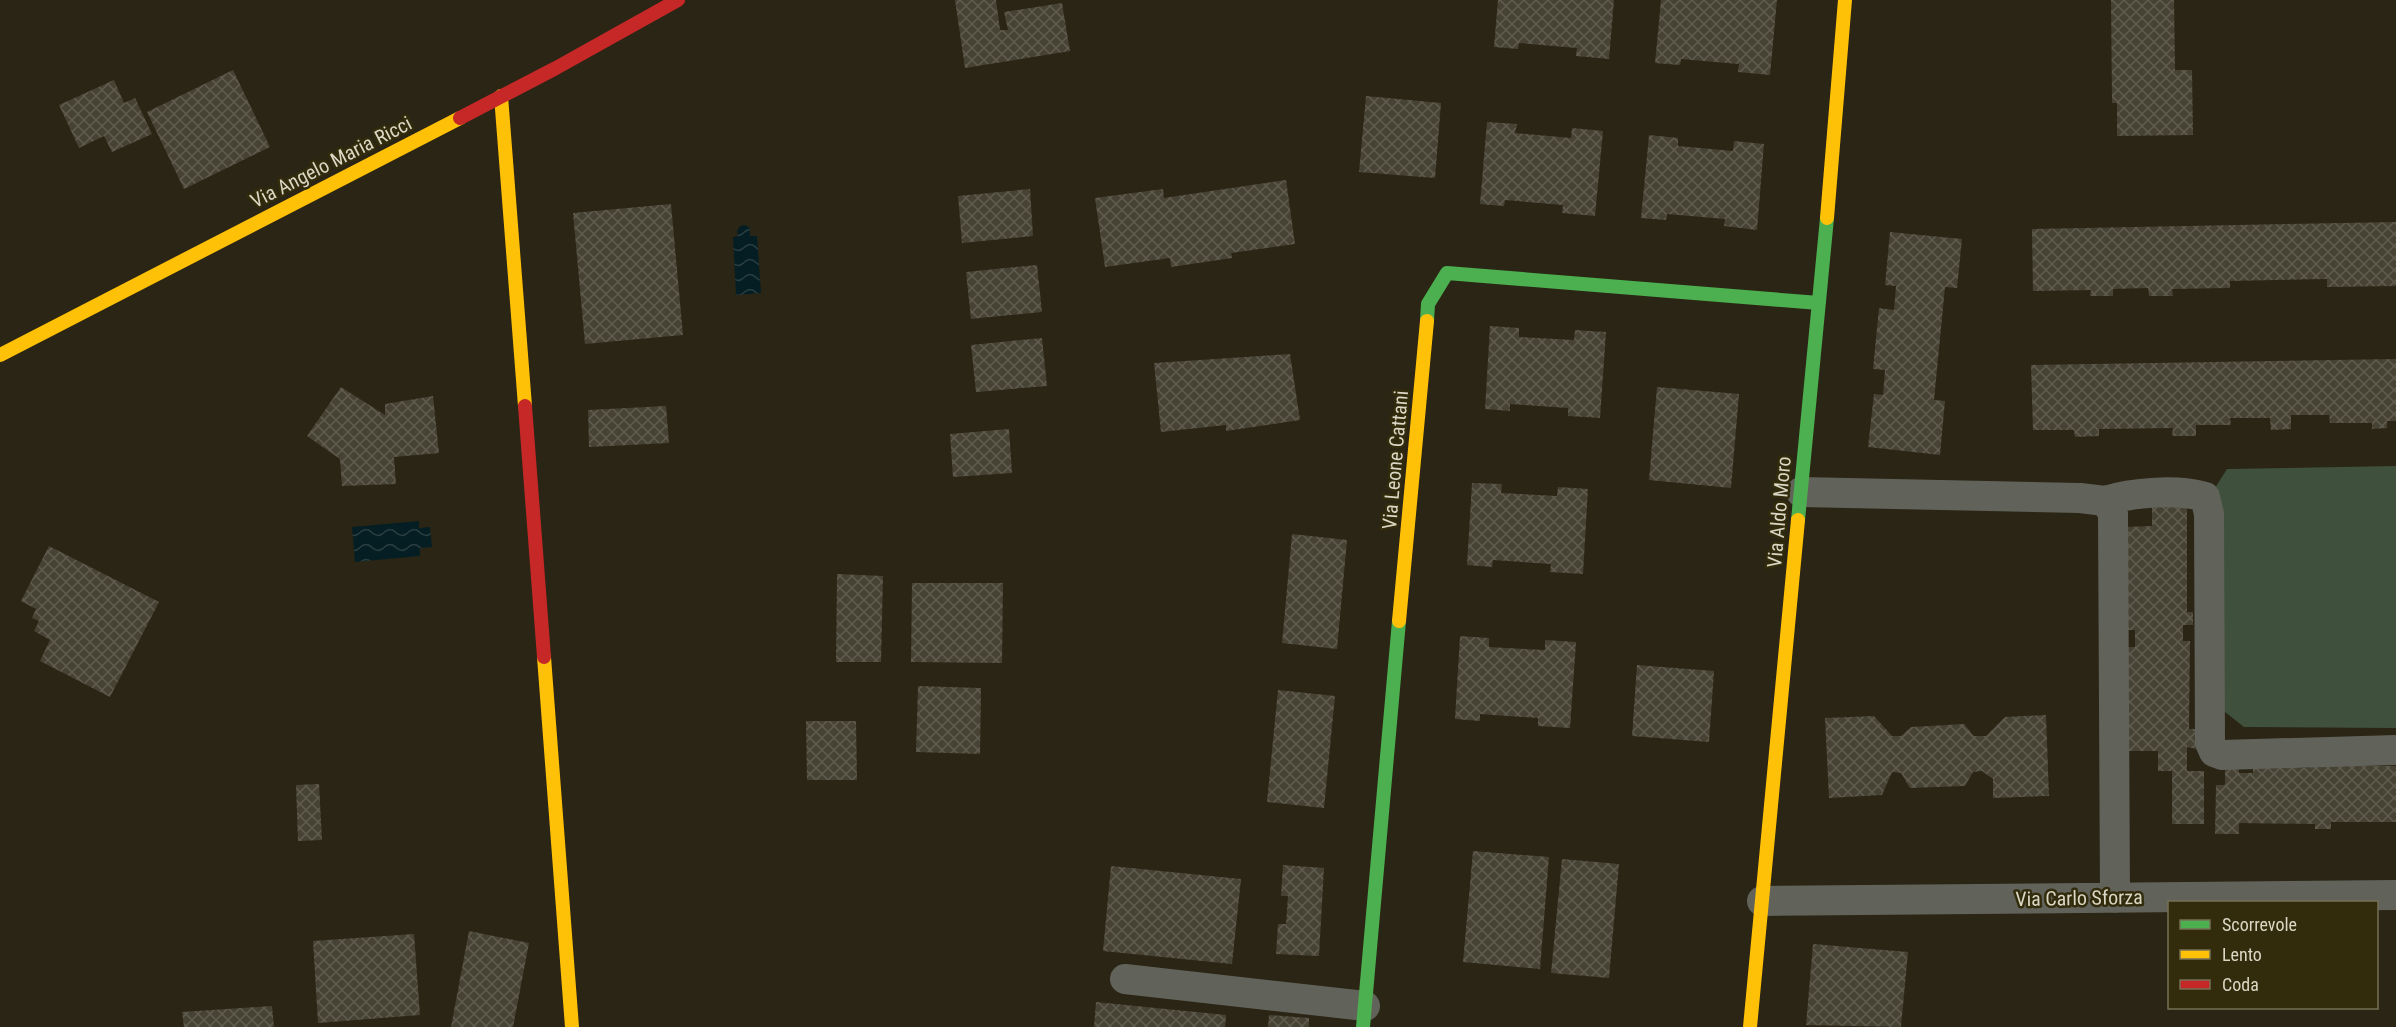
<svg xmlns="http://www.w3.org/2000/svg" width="2396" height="1027" font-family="'Roboto Condensed',sans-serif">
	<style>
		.grass { fill: #3f513d }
		.water { fill: url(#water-waves) }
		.building { fill: url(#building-cross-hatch) }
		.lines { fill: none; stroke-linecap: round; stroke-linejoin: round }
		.street { stroke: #61625a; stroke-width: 30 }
		.fast { stroke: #4caf50; stroke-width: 14 }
		.slow { stroke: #ffc107; stroke-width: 14 }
		.jam { stroke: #c62828; stroke-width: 14 }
		.labels { text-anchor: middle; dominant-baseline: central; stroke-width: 5; stroke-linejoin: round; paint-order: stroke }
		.street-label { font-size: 20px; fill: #dbd7c5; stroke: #322b0c }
	</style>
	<defs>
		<pattern id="water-waves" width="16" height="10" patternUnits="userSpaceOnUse" patternTransform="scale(1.5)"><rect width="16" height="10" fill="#051e23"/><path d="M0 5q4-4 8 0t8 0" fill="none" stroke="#293e41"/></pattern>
		<pattern id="building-cross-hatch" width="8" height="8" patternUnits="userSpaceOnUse" patternTransform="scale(1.5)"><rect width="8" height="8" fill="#464234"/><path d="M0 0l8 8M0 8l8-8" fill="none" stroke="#605d50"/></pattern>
	</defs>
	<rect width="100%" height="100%" fill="#2a2514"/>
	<!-- grass -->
	<path class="grass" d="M2396,466V728L2244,727L2220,708L2215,488L2227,469Z"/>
	<!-- water -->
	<path class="water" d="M745,225L750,228V236H757L761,293L736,295L733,237L738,236L737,231L740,226Z
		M419,521V528L430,527L432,547L420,548V556L355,562L352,527Z"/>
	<!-- building -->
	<path class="building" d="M955,0H996L1000,30H1008L1004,12L1062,3L1070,51L965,68Z
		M1498,0H1614L1609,59L1576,56L1577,48L1519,43L1518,49L1494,47Z
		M1661,0H1777L1770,75L1738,72L1739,64L1681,59L1680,65L1655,63Z
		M2111,0H2174L2175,70H2192L2193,135L2117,136V103H2112Z
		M233,70L270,147L184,189L147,112Z
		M114,80L124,103L135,98L152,134L112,152L104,136L79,148L59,105Z
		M1366,96L1441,103L1435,178L1359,172Z
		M1487,122L1517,124L1515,133L1571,138L1572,128L1603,131L1595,216L1562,213L1563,205L1505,200L1504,206L1480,204Z
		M1649,135L1678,138V146L1733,151L1734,141L1764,144L1757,230L1724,226L1725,219L1667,214L1666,220L1641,218Z
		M1286,180L1295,244L1231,253L1232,258L1171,267L1170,258L1105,267L1095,198L1163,189L1164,198Z
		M1030,189L1033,236L962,243L958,196Z
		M671,204L683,335L585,344L573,213Z
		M2396,222V286L2327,287V279L2230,281V288L2172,289L2173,296H2149L2148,288L2113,289V296H2090L2091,290L2033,291L2032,229Z
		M1890,232L1962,239L1957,288L1945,287L1934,400L1945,401L1940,455L1868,447L1874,394L1883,395L1885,370L1873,369L1879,308L1894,310L1896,286L1885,285Z
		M1037,265L1042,312L971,319L966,272Z
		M1490,326L1519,328V337L1574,340L1575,330L1606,332L1600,418L1568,416V408L1510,404V411L1485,409Z
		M1042,338L1047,386L976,392L971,345Z
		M1290,354L1300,420L1226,431V425L1161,432L1154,363Z
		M2396,359V421H2387V428L2372,429V423H2330L2329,415H2291V429L2271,430L2270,418H2230L2231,425H2196V436H2172L2173,428L2099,429V436L2075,437L2074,430H2033L2031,365Z
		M341,387L385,415V404L433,396L439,453L394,457L396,484L342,486L340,459L307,436Z
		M1657,387L1739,394L1731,488L1649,480Z
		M666,406L669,443L589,447L588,410Z
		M1009,429L1012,473L953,477L950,434Z
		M1472,483L1502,484L1501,493L1557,496L1558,487L1588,489L1583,574L1550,572L1551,564L1493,560L1492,567L1467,565Z
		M2152,501H2187V612H2193V625H2183V641H2190L2189,729H2196V749L2187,747V771H2204V824H2172V771H2158V751H2127L2128,647H2135V630H2127L2125,527L2152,526Z
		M1292,534L1347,540L1337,649L1282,643Z
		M49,546L159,602L110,697L40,661L50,640L34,631L39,621L32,618L36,609L21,601Z
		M837,574L883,576L881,662H836Z
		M912,583H1003L1002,663L911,662Z
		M1460,636L1489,638V647L1545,650V640L1576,642L1570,728L1538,726V718L1480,714V721L1455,719Z
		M1637,665L1714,671L1709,742L1632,736Z
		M918,686L981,688L980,754L916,752Z
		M1278,690L1335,696L1324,808L1267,802Z
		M2046,715L2049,796L1993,798V779L1982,771L1973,772L1965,786L1910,788L1901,773L1892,772L1882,795L1829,798L1825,718L1874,716L1892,736H1901L1911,727L1964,724L1974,736H1986L2005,717Z
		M806,721H856L857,780H807Z
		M2308,754L2337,766H2396V822H2331V829H2315V824L2239,823V834H2215L2216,785H2225V766H2239V773H2253V763L2294,758V768H2309Z
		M319,784L322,840L298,841L296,785Z
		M1473,851L1549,857L1540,969L1463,962Z
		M1562,859L1619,864L1609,978L1551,973Z
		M1283,865L1324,868L1319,956L1276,954L1278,924H1286L1288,896H1281Z
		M1111,866L1241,879L1232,964L1103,951Z
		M469,931L529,943L513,1027H451Z
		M414,934L420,1015L318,1023L313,941Z
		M1813,944L1908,952L1901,1027L1806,1025Z
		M1096,1002L1226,1015L1225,1027H1094Z
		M272,1006L274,1027H184L182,1012Z
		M1269,1015L1309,1018V1027H1268Z"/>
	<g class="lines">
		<!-- street -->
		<path class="street" d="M1801,492L2080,498L2105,501L2113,513L2115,898
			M2105,501C2132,492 2178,489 2205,497L2209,514L2210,743L2214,752L2222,755L2396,750
			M1762,901L2396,895
			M1125,979L1365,1006"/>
		<!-- fast -->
		<path class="fast" d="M1427,321L1428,304L1447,273L1819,303
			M1798,520L1827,218
			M1363,1027L1399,621"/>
		<!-- slow -->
		<path class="slow" d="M501,96L525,406
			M1827,218L1845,0
			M0,355L460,118
			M1399,621L1427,321
			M544,657L572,1027
			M1750,1027L1798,520"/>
		<!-- jam -->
		<path class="jam" d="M460,118L556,68L678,0
			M525,406L544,657"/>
	</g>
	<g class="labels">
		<!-- street labels -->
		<g class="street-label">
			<text transform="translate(331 162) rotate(-27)">Via Angelo Maria Ricci</text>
			<text transform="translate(1395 460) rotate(-85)">Via Leone Cattani</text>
			<text transform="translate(1779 512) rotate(-85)">Via Aldo Moro</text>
			<text transform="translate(2079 898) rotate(-1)">Via Carlo Sforza</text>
		</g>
	</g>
	<!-- legend -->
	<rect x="2168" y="901" width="210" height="108" fill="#322b0c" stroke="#767056" stroke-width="1.5"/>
	<rect x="2180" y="920" width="30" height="9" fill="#4caf50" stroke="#767056" stroke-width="1.5"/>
	<text x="2222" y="931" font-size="18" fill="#dbd7c5">Scorrevole</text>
	<rect x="2180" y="950" width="30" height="9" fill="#ffc107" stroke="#767056" stroke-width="1.5"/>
	<text x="2222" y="961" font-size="18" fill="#dbd7c5">Lento</text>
	<rect x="2180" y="980" width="30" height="9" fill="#c62828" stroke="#767056" stroke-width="1.5"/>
	<text x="2222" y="991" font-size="18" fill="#dbd7c5">Coda</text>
</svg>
